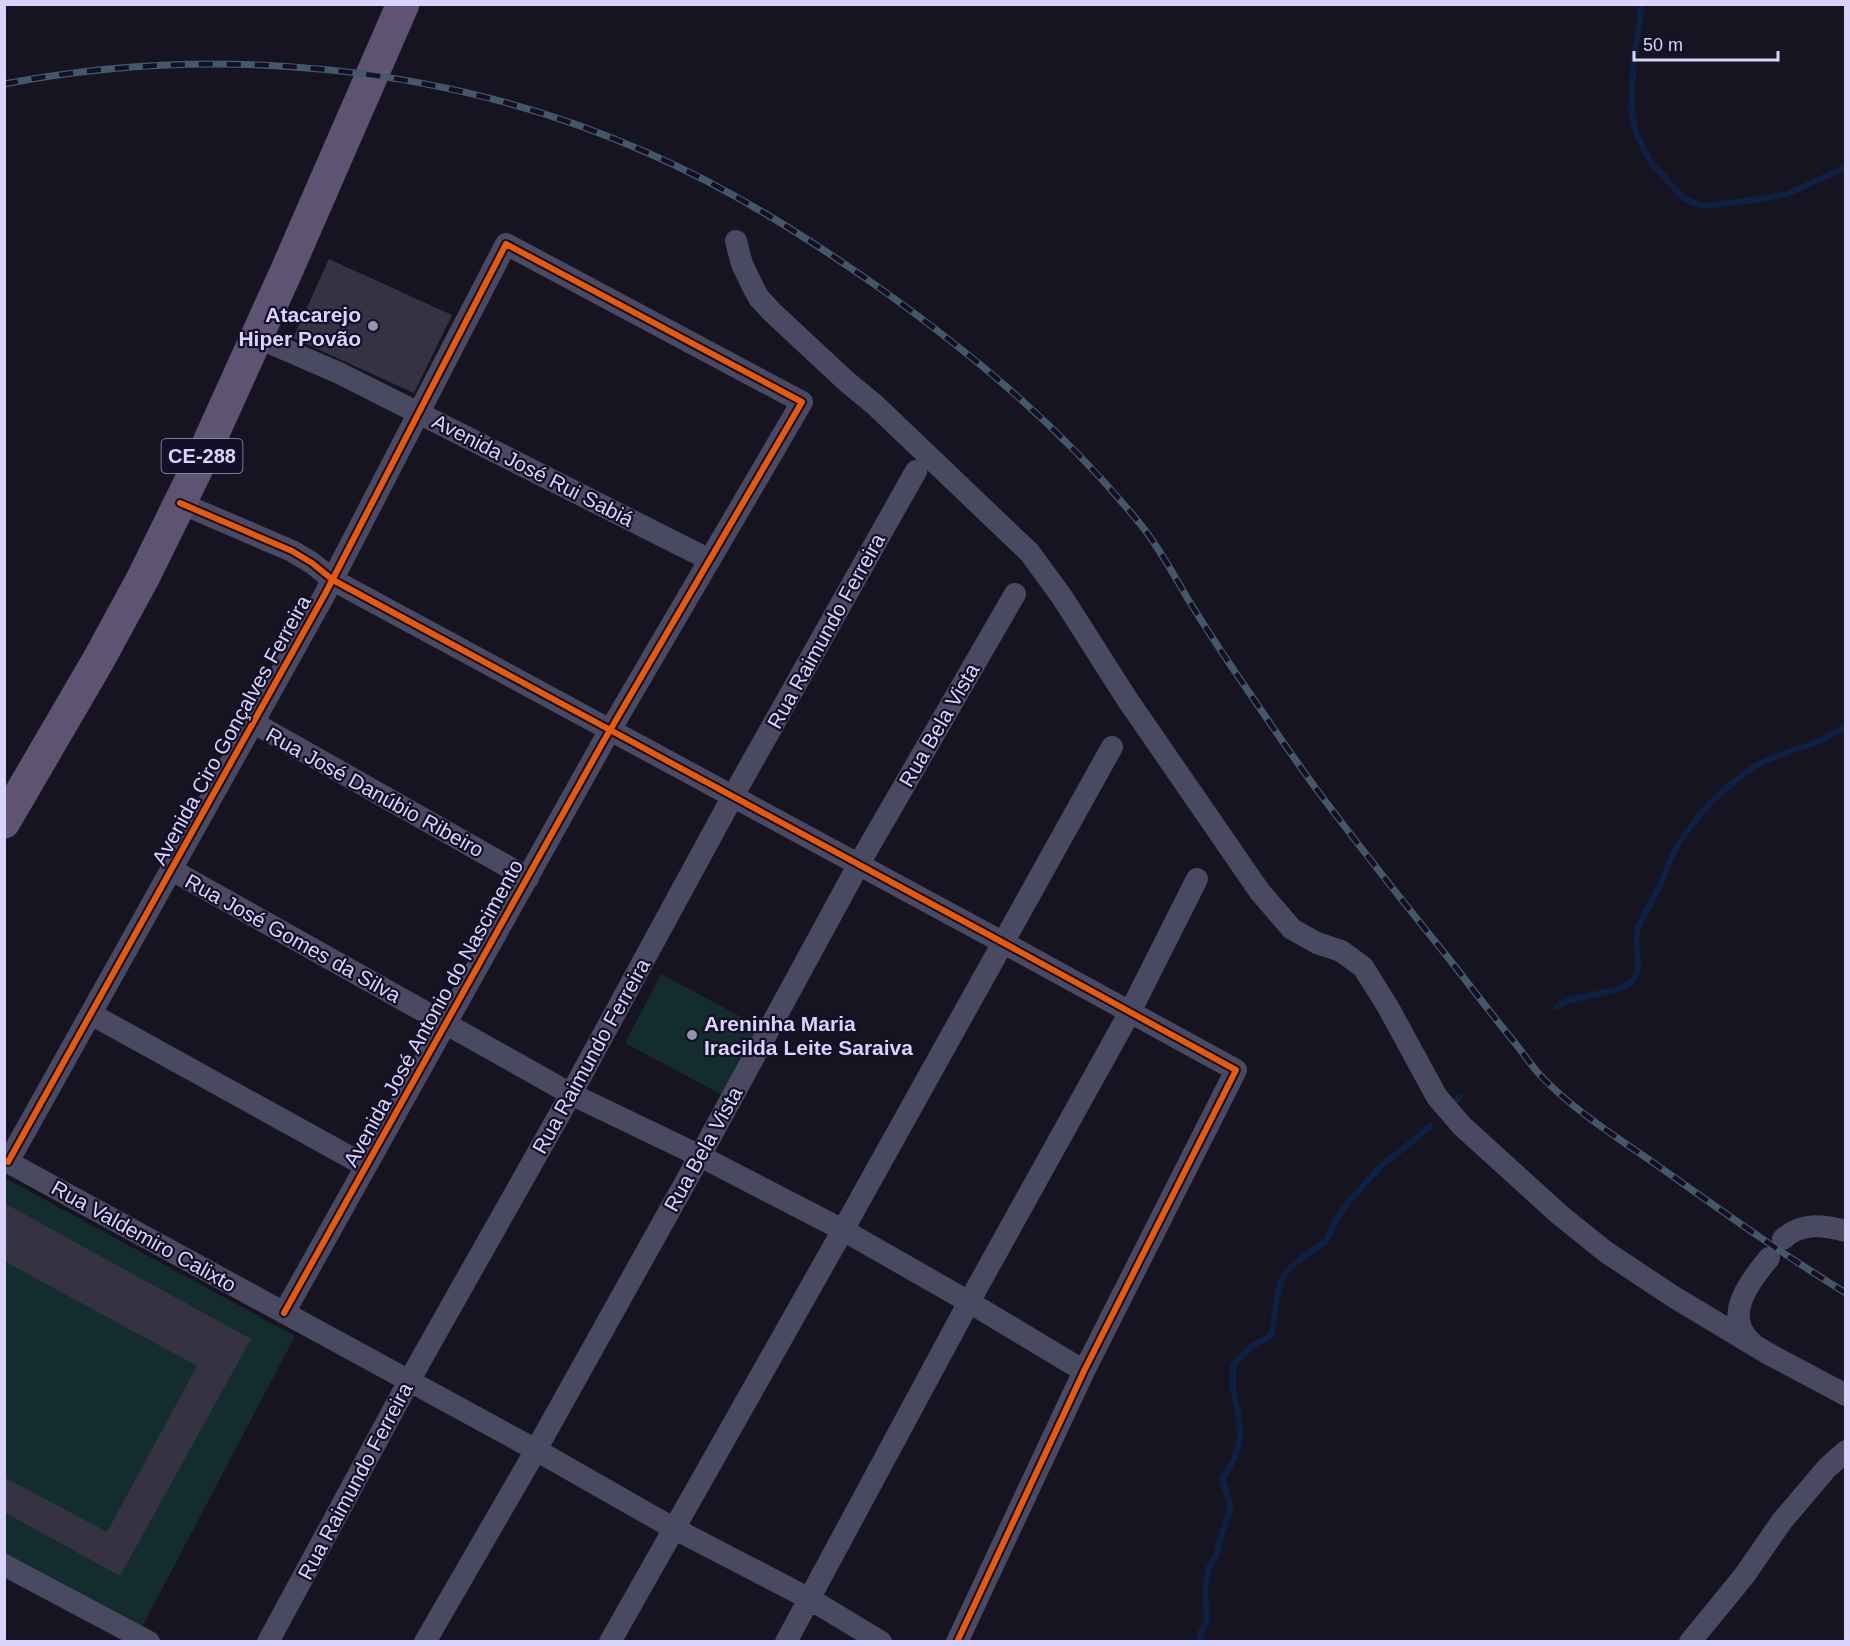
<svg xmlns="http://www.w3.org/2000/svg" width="1850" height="1646" font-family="Arial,sans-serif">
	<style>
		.green { fill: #132c2d }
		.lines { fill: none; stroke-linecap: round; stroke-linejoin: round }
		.stream { stroke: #0d2144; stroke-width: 6 }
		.building { fill: #343243 }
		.street { stroke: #4a4962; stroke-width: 22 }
		.primary { stroke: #5e5373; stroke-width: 33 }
		.rail-casing { stroke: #43596b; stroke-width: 7 }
		.rail { stroke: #130f26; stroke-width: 4.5; stroke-dasharray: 14; stroke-linecap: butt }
		.cycleway-casing { stroke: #130f26; stroke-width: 10 }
		.cycleway { stroke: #e8590c; stroke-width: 6 }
		.poi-dot { fill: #9591b1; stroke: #130f26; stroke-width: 2 }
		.labels { text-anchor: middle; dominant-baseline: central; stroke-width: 4.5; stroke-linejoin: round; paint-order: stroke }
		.shield { fill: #130f26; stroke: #9e99be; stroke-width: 1.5 }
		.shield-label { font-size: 20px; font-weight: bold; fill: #d9d4ff }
		.poi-label { font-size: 21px; font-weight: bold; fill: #d9d4ff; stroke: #130f26; text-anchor: end }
		.street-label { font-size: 21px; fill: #d9d4ff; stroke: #130f26 }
	</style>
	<rect width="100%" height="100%" fill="#161421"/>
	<!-- green -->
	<path class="green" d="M661,974L760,1027L724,1096L625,1043Z
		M5,1178L295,1336L141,1629L5,1554Z"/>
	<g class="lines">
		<!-- stream -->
		<path class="stream" d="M1642,4L1634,58L1631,108L1637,136L1650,161L1684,199L1702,206L1755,200L1787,194L1846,167
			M1557,1007C1572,993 1620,996 1633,980C1645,964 1630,941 1640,923C1647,910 1655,896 1661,883C1667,870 1671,857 1678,845C1697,814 1724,787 1754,767C1773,755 1796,750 1817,742C1827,738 1836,732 1846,727
			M1454,1102L1459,1097
			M1200,1642L1201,1632L1207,1621L1205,1590L1208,1570L1217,1553L1219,1542L1230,1510V1502L1222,1480L1233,1461L1238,1447L1240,1436L1238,1413L1233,1389V1368L1236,1361L1253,1345L1264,1340L1272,1334L1277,1296L1282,1279L1287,1271L1294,1264L1326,1241L1335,1222L1350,1200L1381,1166L1419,1136L1430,1126"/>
	</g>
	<!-- building -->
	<path class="building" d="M329,259L452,315L414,393L293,338Z
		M4,1203L251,1339L120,1576L4,1512V1477L107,1532L197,1366L4,1261Z"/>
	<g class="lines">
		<!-- street -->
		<path class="street" d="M736,241L742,264L754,289L759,298L772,312L846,381L875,405L1030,553L1062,597L1127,699L1260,892L1292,929L1317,943L1341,951L1363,967L1388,1007L1437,1097L1462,1126L1560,1215L1606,1252L1674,1297L1767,1353L1846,1395
			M256,337L339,373L710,560
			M180,503L292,551L312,563L333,580L1002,942L1236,1070L1084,1371L957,1642
			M254,723L528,878
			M172,870L571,1094L700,1156L843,1230L969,1302L1084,1371
			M91,1014L366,1166
			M4,1160L536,1450L673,1528L810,1599L881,1642
			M8,1162L325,594L506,244L802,402L602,744L284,1313
			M1783,1239C1801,1222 1823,1225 1846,1231
			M1751,1342C1722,1316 1750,1281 1769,1258
			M4,1565L149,1642
			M268,1642L409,1381L571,1094L733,796L916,471
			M425,1642L536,1450L700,1156L860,862L1015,594
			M610,1642L843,1230L1112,747
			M786,1642L969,1302L1130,1012L1197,879
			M1690,1642L1744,1576L1782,1521L1827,1468L1846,1451"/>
		<!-- primary -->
		<path class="primary" d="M4,822L99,659L144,576L200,462L286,272L403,4"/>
		<!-- rail casing -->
		<g class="rail-casing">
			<path id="rail" d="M4,84C218,43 449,65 648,153C731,189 808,238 881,289C979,359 1065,431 1141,525C1158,546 1171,570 1185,594C1199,618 1214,640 1229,663C1260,708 1290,754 1323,798C1363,851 1404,903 1446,955C1468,983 1489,1011 1511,1038C1521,1050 1530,1064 1540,1075C1575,1112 1620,1139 1661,1168C1722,1211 1782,1254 1846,1293"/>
		</g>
		<!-- rail -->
		<use href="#rail" class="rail"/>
		<!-- cycleway casing -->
		<g class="cycleway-casing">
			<path id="cycleway" d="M180,503L292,551L312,563L333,580L1002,942L1236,1070L1084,1371L957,1642
				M8,1162L325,594L506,244L802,402L602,744L284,1313"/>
		</g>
		<!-- cycleway -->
		<use href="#cycleway" class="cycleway"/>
	</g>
	<!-- markers -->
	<g class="poi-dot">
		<circle cx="373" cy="326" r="6"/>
		<circle cx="692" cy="1035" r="6"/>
	</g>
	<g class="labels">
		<!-- shield labels -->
		<rect class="shield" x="161.5" y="439" width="81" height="34" rx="4.5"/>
		<g class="shield-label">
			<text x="202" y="456">CE-288</text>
		</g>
		<!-- poi labels -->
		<g class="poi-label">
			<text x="361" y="314">Atacarejo<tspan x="361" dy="24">Hiper Povão</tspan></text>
			<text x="704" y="1023" text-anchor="start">Areninha Maria<tspan x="704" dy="24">Iracilda Leite Saraiva</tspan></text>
		</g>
		<!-- street labels -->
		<g class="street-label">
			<text transform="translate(533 470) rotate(27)">Avenida José Rui Sabiá</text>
			<text transform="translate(826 631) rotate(-61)">Rua Raimundo Ferreira</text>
			<text transform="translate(939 725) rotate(-60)">Rua Bela Vista</text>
			<text transform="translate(231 730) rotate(-61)">Avenida Ciro Gonçalves Ferreira</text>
			<text transform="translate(375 792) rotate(29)">Rua José Danúbio Ribeiro</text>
			<text transform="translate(293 938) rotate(29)">Rua José Gomes da Silva</text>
			<text transform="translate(433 1013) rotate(-61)">Avenida José Antonio do Nascimento</text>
			<text transform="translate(591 1056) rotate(-61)">Rua Raimundo Ferreira</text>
			<text transform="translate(703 1149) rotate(-61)">Rua Bela Vista</text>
			<text transform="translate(144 1236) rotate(29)">Rua Valdemiro Calixto</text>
			<text transform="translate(355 1481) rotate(-62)">Rua Raimundo Ferreira</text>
		</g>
	</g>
	<!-- border -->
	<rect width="1850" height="1646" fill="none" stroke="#d9d4ff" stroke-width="12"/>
	<!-- scale -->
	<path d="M1634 51v9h144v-9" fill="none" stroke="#d9d4ff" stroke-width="3"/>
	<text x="1643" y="51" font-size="18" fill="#d9d4ff" stroke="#130f26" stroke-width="4.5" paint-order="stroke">50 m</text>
</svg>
